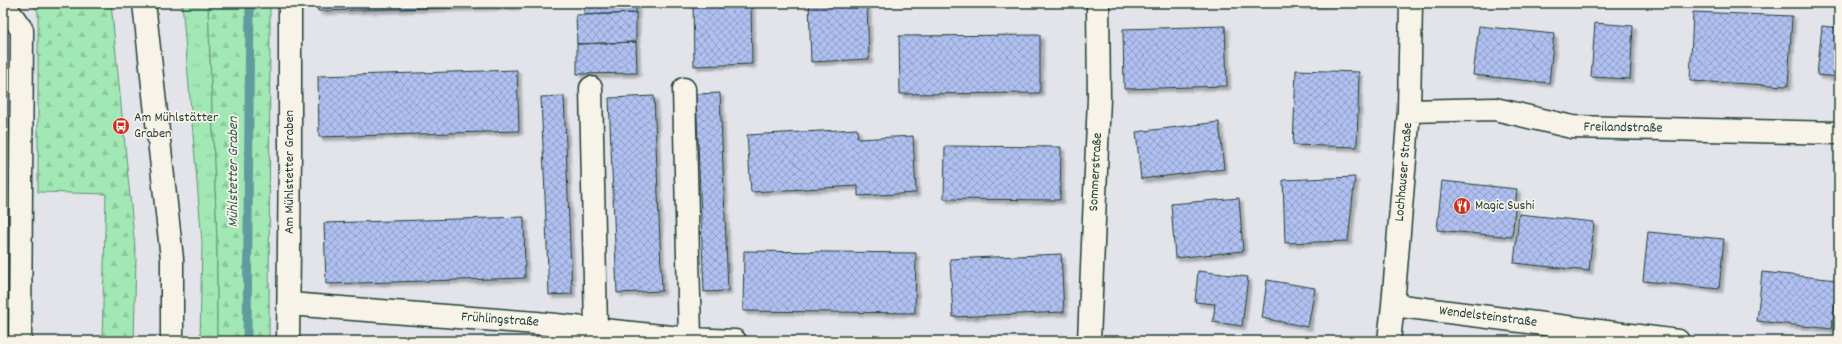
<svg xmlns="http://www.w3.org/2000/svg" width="1842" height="344" font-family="Dekko,sans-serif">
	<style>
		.grass { fill: url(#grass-tufts); stroke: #609274 }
		.forest { fill: url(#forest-firs); stroke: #609274 }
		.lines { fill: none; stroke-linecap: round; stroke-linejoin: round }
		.stream { stroke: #609c9e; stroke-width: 9 }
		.building { fill: url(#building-cross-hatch); stroke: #1f3d34; filter: url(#shadow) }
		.minor-casing { stroke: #1f3d34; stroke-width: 25 }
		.minor { stroke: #f7f3e8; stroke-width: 22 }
		.labels { text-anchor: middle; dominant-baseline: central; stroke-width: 3.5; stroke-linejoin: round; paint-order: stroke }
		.poi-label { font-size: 14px; fill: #1f3d34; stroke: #f7f3e8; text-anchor: start }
		.street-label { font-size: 14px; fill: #1f3d34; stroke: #f7f3e8 }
		.water-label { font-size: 15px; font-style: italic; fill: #355d57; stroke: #f7f3e8 }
	</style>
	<defs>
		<pattern id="grass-tufts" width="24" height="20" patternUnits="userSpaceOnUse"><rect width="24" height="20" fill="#a2e8b5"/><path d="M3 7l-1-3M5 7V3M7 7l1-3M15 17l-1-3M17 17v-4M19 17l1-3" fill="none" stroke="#8bc89c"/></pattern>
		<pattern id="forest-firs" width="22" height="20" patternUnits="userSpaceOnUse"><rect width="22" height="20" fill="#a2e8b5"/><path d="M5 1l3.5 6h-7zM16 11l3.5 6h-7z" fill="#8bc89c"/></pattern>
		<pattern id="building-cross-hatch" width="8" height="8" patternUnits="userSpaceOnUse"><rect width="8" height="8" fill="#b0c0f0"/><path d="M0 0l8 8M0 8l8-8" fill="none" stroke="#8f9dc3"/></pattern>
		<filter id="shadow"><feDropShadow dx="3.5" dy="3.5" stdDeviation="1" flood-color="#0004"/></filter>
	</defs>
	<rect width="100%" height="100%" fill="#e2e4ea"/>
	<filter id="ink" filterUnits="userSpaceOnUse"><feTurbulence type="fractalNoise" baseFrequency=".025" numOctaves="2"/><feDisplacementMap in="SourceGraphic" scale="8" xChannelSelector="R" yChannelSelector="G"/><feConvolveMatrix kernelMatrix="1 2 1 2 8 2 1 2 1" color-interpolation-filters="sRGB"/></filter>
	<g filter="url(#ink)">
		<!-- grass -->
		<path class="grass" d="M182,3H208L217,240V341H200L202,242Z"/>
		<!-- forest -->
		<path class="forest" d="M32,3H111L136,258L134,341H102L106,194L38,192V12Z
			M208,3H270L269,341H217V240Z"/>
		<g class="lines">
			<!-- stream -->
			<path class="stream" d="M247,341L250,3"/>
		</g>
		<!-- building -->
		<path class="building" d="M317,3H517V6L318,11Z
			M584,3H636V13L584,15Z
			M693,3H751L752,64L694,66Z
			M809,3H867L869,59L811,62Z
			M1300,3H1361L1300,5Z
			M1693,12L1792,16L1788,86L1690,81Z
			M636,13V42L577,44L576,15Z
			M1595,23L1633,26L1630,79L1591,77Z
			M1225,26L1227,86L1124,89L1123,29Z
			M1479,26L1554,34L1549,83L1473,75Z
			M1822,26L1839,28V77L1817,75Z
			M1040,35V93L900,94L899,36Z
			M636,42L637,73L577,74V44Z
			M517,70L519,131L319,137L318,76Z
			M1296,70L1359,72L1357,147L1293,145Z
			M720,93L728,291L704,292L696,94Z
			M564,96L572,294L549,295L541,97Z
			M654,96L662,291L617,293L609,98Z
			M3,117H9L7,158L12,159L11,197H7L5,341H3Z
			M1219,122L1224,169L1141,179L1136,132Z
			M857,129L858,139L913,136L916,193L858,196V186L751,192L747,135Z
			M945,146L1061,147L1060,200L944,199Z
			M1355,177L1348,241L1285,243L1283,180Z
			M1442,181L1517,189L1512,237L1437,230Z
			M1239,198L1243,251L1175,258L1171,204Z
			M1519,214L1594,222L1589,271L1514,263Z
			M524,217L525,278L326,284L324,223Z
			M1648,232L1724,239L1719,289L1643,281Z
			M744,251L916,253L915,313L743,311Z
			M1061,254L1064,312L953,317L950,259Z
			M1198,271L1248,277L1242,326L1213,322L1215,304L1195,302Z
			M1762,272L1837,280L1832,329L1757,321Z
			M1267,280L1315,288L1308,327L1262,318Z"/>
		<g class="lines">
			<!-- minor casing -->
			<g class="minor-casing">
				<path id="minor" d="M3,3L22,30L20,341
					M144,3L172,259V341
					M591,88L596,329L598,341
					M684,89L690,339
					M1409,111L1495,109L1572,127L1839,133
					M289,304L536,323L690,339L735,341
					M1393,305L1678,341
					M288,341L290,151V3
					M1089,341L1099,98L1098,3
					M1389,341L1393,305L1409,111L1411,3"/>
			</g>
			<!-- minor -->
			<use href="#minor" class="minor"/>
		</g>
	</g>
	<!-- icons -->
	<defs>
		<g id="bus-disc" transform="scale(0.9)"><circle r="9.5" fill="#c8321e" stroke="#f7f3e8"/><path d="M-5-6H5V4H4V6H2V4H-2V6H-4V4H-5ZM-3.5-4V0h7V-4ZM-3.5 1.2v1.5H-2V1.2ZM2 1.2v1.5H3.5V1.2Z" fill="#fff"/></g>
		<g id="restaurant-disc" transform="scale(0.9)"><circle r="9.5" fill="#c8321e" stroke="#f7f3e8"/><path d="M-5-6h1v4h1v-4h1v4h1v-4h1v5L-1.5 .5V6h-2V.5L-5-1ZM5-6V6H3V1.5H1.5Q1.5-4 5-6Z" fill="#fff"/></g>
	</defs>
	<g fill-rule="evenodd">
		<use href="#bus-disc" x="121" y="126"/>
		<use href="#restaurant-disc" x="1462" y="206"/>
	</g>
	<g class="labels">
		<!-- poi labels -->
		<g class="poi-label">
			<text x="134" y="118">Am Mühlstätter<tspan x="134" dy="16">Graben</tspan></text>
			<text x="1475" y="206">Magic Sushi</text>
		</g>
		<!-- street labels -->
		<g class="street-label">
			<text transform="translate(1623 128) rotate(1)">Freilandstraße</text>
			<text transform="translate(290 172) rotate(-90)">Am Mühlstetter Graben</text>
			<text transform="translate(1096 172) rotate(-87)">Sommerstraße</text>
			<text transform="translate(1404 172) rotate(-85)">Lochhauser Straße</text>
			<text transform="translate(1488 317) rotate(7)">Wendelsteinstraße</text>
			<text transform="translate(500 320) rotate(4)">Frühlingstraße</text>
		</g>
		<!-- water labels -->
		<g class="water-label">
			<text transform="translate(234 172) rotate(-90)">Mühlstetter Graben</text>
		</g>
	</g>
	<!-- margin -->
	<rect width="1842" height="344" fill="none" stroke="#f7f3e8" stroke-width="16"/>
	<rect x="8" y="8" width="1826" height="328" fill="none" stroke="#1f3d34" stroke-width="1.5" filter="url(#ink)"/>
</svg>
